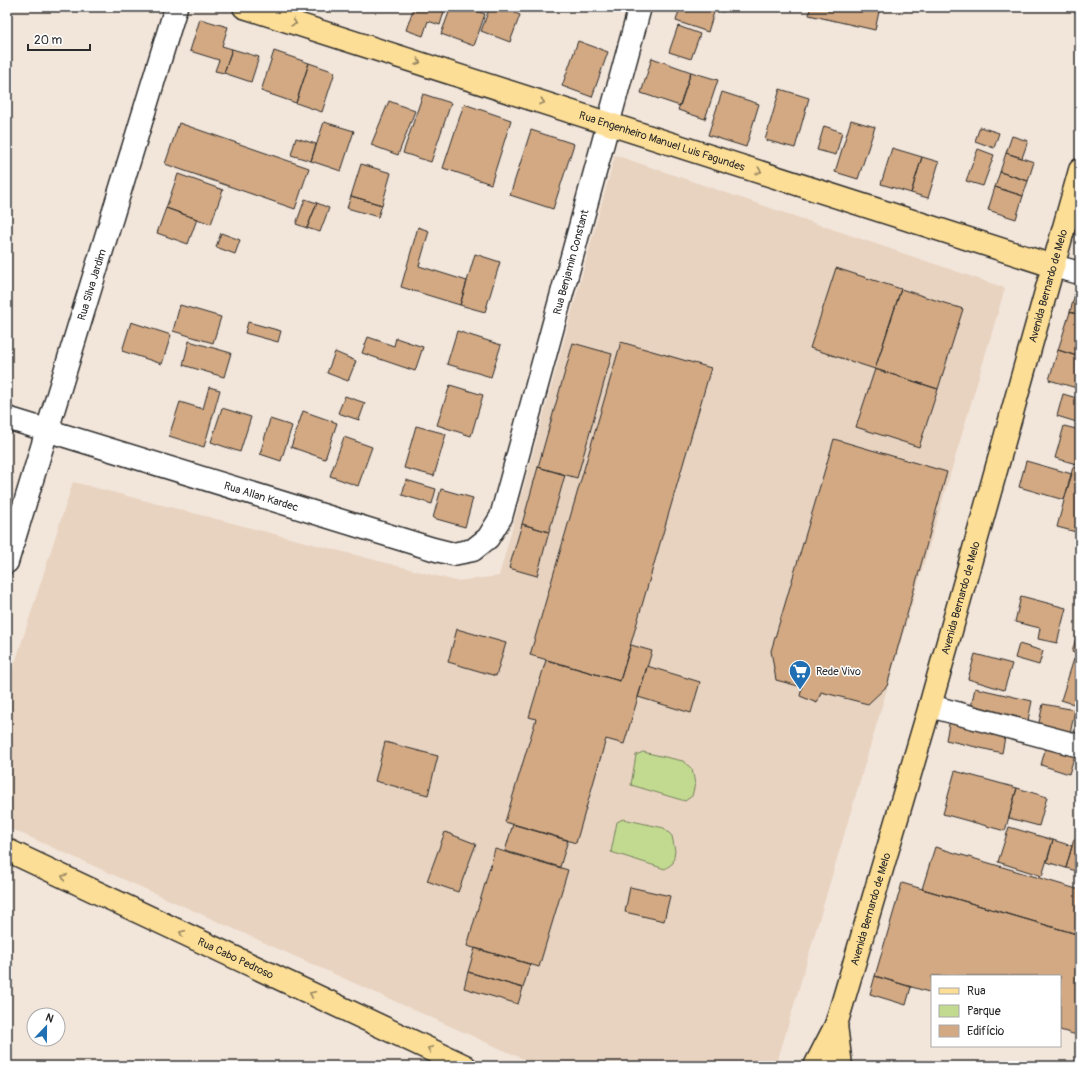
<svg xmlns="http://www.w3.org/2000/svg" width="1087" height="1073" font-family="Pangolin,sans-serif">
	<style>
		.built { fill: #e8d3c0 }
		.green { fill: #c2da90; stroke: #76825e }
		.building { fill: #d2a983; stroke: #2b2b2b }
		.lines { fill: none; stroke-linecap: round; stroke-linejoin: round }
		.minor-casing { stroke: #2b2b2b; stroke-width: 25 }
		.major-casing { stroke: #2b2b2b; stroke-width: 25 }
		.minor { stroke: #fff; stroke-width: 22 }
		.major { stroke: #fdde96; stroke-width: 22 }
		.oneway { stroke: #948460 }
		.labels { text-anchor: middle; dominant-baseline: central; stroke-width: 3; stroke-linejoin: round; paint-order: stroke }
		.street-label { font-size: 11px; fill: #2b2b2b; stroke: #fff }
		.poi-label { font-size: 11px; fill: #2b2b2b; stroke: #fff; text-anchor: start }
	</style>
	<rect width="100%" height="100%" fill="#f2e5da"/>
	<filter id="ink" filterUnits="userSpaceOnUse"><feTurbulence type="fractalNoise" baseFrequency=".025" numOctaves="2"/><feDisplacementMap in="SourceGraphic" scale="8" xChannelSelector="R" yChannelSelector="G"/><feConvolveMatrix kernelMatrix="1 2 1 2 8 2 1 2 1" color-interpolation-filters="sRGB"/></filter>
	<g filter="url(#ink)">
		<!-- built -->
		<path class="built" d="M615,155L1005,288L776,1066H539L7,827V688L73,482L456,581L499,576Z"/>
		<!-- green -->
		<path class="green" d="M643,752L683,761L692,769L695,784L692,796L685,801L631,785L636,755Z
			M623,819L664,828L672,836L675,851L673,863L665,869L611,852L617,822Z"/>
		<!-- building -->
		<path class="building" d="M414,7H428L444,12L440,25L428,21L423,36L406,30Z
			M451,7H477L476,11L485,14L474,46L441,34Z
			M490,7H498L520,15L510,42L481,31Z
			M680,7H725L723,12L715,9L708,32L676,21Z
			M810,7H880L875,30L809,15Z
			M200,19L228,27L222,46L232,49L224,73L215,71L219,60L190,51Z
			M678,26L700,34L691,59L669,52Z
			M578,41L608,52L592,97L562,86Z
			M232,49L259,57L251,82L224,73Z
			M274,51L309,63L296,103L261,91Z
			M652,58L691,72L680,106L641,93Z
			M309,63L335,72L322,112L296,103Z
			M691,72L718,80L705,119L678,110Z
			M780,89L809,98L795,148L765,140Z
			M722,92L759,104L746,147L708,135Z
			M423,94L451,103L431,162L403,153Z
			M389,101L415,111L398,155L371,145Z
			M464,104L511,120L491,184L443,168Z
			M851,120L875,127L858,179L835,172Z
			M324,122L354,131L341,171L311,161Z
			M179,123L309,168L295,209L165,164Z
			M824,126L842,132L836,155L817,150Z
			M980,127L999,133L994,148L975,141Z
			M531,130L574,144L553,209L510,195Z
			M1012,136L1028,141L1022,158L1006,153Z
			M296,138L316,144L311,161L291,155Z
			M892,148L922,157L911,193L881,184Z
			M978,149L994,155L983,186L966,181Z
			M1006,153L1034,162L1028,181L1000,172Z
			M922,157L939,162L928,198L911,193Z
			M361,164L391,173L382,205L351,196Z
			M1000,172L1028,181L1023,196L995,187Z
			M178,174L223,190L211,224L166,208Z
			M995,187L1023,196L1016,219L988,210Z
			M351,196L382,205L378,217L347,208Z
			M305,199L317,203L307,228L296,224Z
			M317,203L329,208L320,232L307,228Z
			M166,208L197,219L188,244L157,233Z
			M418,227L429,231L419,266L467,281L460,305L401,287Z
			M221,233L240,240L235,254L216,247Z
			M475,254L500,262L485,312L460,305Z
			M836,268L901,289L875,369L810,348Z
			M901,289L963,309L938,389L875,369Z
			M1075,294L1080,296V315L1070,312Z
			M180,305L221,317L213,343L173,331Z
			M1070,312L1080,315V357L1058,350Z
			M131,322L171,335L162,364L122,351Z
			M248,322L281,331L278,342L245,333Z
			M457,331L501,345L491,377L447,364Z
			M368,337L394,346L396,338L423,347L415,371L362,353Z
			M189,341L231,353L224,377L183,365Z
			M621,342L711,368L620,681L530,655Z
			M573,343L612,354L577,478L538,467Z
			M1058,350L1080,357V389L1049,380Z
			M335,352L356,361L348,381L327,373Z
			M875,369L938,389L919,447L856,427Z
			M450,385L483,395L471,436L437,425Z
			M209,387L220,390L204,447L169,436L180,402L203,409Z
			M1063,394L1080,399V423L1057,416Z
			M345,396L365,403L359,420L338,413Z
			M222,408L251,417L240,452L211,442Z
			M303,411L337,423L325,459L291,447Z
			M270,419L292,426L281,461L260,454Z
			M416,426L446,434L434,476L404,468Z
			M1064,426L1080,430V465L1055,458Z
			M344,437L372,447L358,486L330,476Z
			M834,439L947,472L887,686L868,704L821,692L817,703L800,696L802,687L776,680L771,651Z
			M1026,461L1072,474L1064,500L1019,487Z
			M538,467L565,475L549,532L522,524Z
			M1073,467L1080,469V533L1057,527Z
			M406,480L436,489L432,504L402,495Z
			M441,489L473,498L465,527L433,518Z
			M522,524L549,532L537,576L509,568Z
			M1021,596L1066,608L1057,643L1038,639L1040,628L1015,622Z
			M1080,624V655L1072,652Z
			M457,629L506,643L496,676L448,662Z
			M1019,644L1043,651L1039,665L1015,658Z
			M631,645L652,651L624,744L606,739L576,843L505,822L536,719L529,717L546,660L620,681Z
			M975,654L1012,664L1004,690L968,679Z
			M1074,659L1080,661V706L1061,700Z
			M647,666L700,682L691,713L638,697Z
			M975,688L1032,701L1028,720L971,707Z
			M1043,704L1075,710L1070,734L1038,727Z
			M950,719L1006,732L1002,753L946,740Z
			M385,742L438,756L428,795L375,781Z
			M1047,743L1076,751L1069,774L1041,765Z
			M955,771L1017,788L1005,831L943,814Z
			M1017,788L1047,797L1039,826L1009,818Z
			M513,824L568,840L560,867L505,851Z
			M1009,827L1053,840L1042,876L998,862Z
			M445,832L476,844L458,892L427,881Z
			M1074,839L1080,841V872L1066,868Z
			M1053,840L1072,846L1066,868L1047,862Z
			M935,847L1080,890V935L922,889Z
			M495,849L568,870L539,967L467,946Z
			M1080,875V887L1077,886Z
			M902,883L1080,935V1036L1060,1030V976H932V993L875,976Z
			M630,887L670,896L664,921L625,912Z
			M475,948L530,964L523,988L468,972Z
			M468,972L523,988L518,1004L464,988Z
			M875,976L911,987L906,1005L870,994Z"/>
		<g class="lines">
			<!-- minor casing -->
			<g class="minor-casing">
				<g id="minor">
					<path d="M1053,266L1080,273"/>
					<path id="s1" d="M7,418L433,549L453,554L473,550L488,538L501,517L640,7"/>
					<path id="s2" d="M7,562L176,7"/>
					<path d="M930,706L1080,746"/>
				</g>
			</g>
			<!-- major casing -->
			<g class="major-casing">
				<g id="major">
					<path id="s3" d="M244,7L1053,266"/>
					<path id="s4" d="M7,850L465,1066"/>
					<path d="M836,1025L841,1066"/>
					<path id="s5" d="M815,1066L836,1025L930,706L1080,170"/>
				</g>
			</g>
			<!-- minor -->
			<use href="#minor" class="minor"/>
			<!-- major -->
			<use href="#major" class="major"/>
		</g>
		<!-- one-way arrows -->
		<defs><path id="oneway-chevron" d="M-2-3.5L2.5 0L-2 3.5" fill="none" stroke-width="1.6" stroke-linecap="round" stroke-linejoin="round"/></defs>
		<g class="oneway">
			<use href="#oneway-chevron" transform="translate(294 23) rotate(18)"/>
			<use href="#oneway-chevron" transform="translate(418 62) rotate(18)"/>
			<use href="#oneway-chevron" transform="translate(542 102) rotate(18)"/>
			<use href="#oneway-chevron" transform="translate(759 171) rotate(18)"/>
			<use href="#oneway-chevron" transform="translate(64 877) rotate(-155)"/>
			<use href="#oneway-chevron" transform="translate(182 933) rotate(-155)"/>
			<use href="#oneway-chevron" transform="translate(312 994) rotate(-155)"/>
			<use href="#oneway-chevron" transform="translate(430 1049) rotate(-155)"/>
		</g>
	</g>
	<!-- icons -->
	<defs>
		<g id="supermarket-pin" transform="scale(1.15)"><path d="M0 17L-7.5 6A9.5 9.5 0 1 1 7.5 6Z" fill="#1f6fb2" stroke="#fff"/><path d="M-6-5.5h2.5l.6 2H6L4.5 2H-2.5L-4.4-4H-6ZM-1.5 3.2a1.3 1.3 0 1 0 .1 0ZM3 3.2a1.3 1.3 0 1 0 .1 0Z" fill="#fff"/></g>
	</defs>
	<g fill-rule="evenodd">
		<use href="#supermarket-pin" x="800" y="671"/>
	</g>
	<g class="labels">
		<!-- street labels -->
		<g class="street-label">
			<text stroke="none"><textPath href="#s3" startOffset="439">Rua Engenheiro Manuel Luis Fagundes</textPath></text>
			<text stroke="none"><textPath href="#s1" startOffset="795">Rua Benjamin Constant</textPath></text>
			<text stroke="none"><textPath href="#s2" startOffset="290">Rua Silva Jardim</textPath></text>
			<text stroke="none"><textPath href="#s5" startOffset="815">Avenida Bernardo de Melo</textPath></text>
			<text stroke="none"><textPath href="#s1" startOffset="266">Rua Allan Kardec</textPath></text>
			<text stroke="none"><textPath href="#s5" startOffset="491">Avenida Bernardo de Melo</textPath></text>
			<text stroke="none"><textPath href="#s5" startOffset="167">Avenida Bernardo de Melo</textPath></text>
			<text stroke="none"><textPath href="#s4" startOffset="253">Rua Cabo Pedroso</textPath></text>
		</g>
		<!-- poi labels -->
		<g class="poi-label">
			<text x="816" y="671">Rede Vivo</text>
		</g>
	</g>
	<!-- margin -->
	<rect width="1087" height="1073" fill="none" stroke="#fff" stroke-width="24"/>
	<rect x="12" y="12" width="1063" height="1049" fill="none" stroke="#2b2b2b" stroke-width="1.5" filter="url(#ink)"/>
	<!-- legend -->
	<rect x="931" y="975" width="130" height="72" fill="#ffffff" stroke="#aaaaaa"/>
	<rect x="939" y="988" width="20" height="6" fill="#fdde96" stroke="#aaaaaa"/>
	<text x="967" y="995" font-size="12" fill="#2b2b2b">Rua</text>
	<rect x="939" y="1005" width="20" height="12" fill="#c2da90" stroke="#aaaaaa"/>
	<text x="967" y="1015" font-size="12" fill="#2b2b2b">Parque</text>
	<rect x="939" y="1025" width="20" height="12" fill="#d2a983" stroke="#aaaaaa"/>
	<text x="967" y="1035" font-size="12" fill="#2b2b2b">Edifício</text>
	<!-- north arrow -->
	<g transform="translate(46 1027) rotate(22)"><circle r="19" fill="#ffffff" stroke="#aaaaaa"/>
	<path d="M0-3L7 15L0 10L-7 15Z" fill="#1f6fb2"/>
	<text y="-6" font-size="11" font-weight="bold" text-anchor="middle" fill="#2b2b2b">N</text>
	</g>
	<!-- scale -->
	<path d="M28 44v6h62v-6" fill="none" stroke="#2b2b2b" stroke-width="2"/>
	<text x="34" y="44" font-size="12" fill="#2b2b2b" stroke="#ffffff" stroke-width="3" paint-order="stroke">20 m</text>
</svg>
